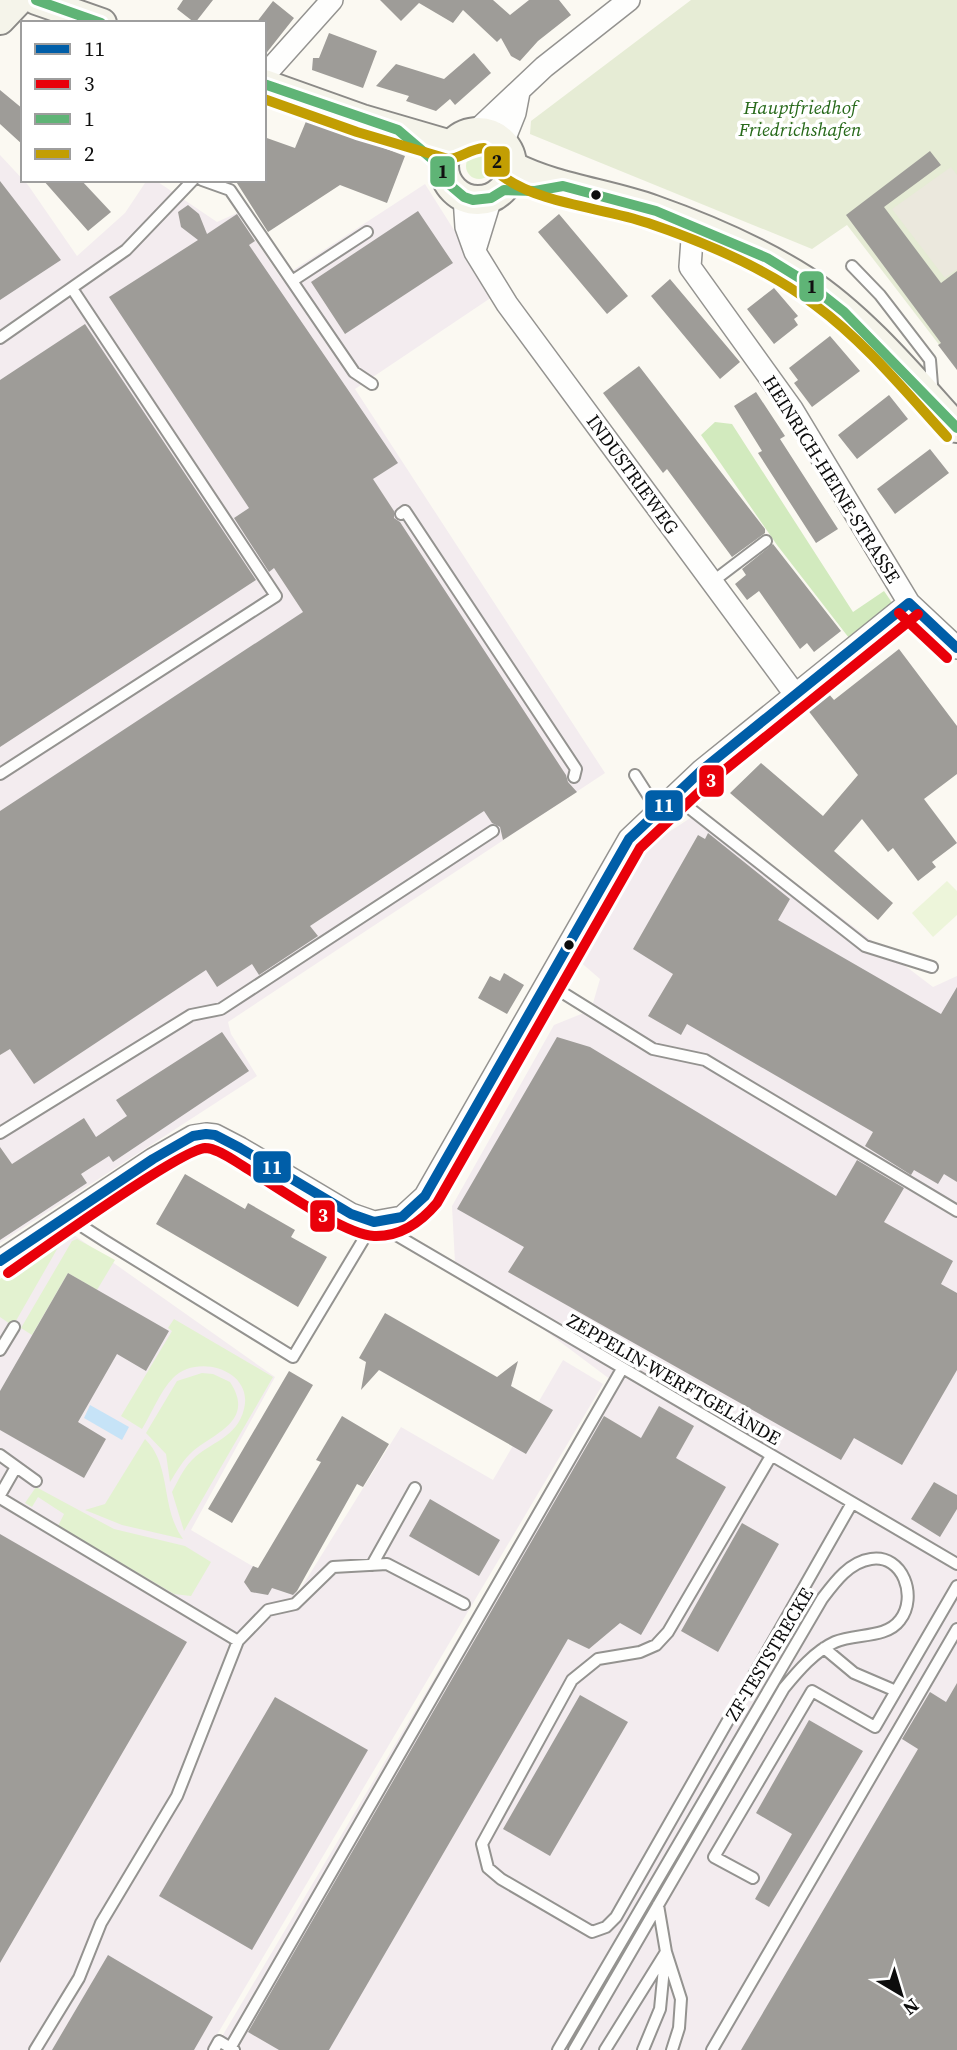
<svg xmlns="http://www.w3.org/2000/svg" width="957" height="2050" font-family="'Source Serif 4',serif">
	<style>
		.industrial { fill: #f3ecef }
		.green { fill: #e3f2d0 }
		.forest { fill: #d2eabe }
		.cemetery { fill: #e6ecd5 }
		.pitch { fill: #edf5da }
		.plaza { fill: #ebe8dd }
		.water { fill: #c6e3f7 }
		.building { fill: #9e9c98 }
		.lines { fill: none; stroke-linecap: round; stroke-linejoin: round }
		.service-casing { stroke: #949390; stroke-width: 14 }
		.minor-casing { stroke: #949390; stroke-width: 24 }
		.secondary-casing { stroke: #8b8a87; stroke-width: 32 }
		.service { stroke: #fefefd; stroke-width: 10 }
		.minor { stroke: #fefefd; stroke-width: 21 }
		.secondary { stroke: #f5f4ea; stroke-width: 28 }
		.bus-1-casing { stroke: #fff; stroke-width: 16 }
		.bus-2-casing { stroke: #fff; stroke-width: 16 }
		.bus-3-casing { stroke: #fff; stroke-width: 16 }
		.bus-4-casing { stroke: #fff; stroke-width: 16 }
		.bus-1 { stroke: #005ea8; stroke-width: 10 }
		.bus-2 { stroke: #e9000a; stroke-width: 10 }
		.bus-3 { stroke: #5fb476; stroke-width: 10 }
		.bus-4 { stroke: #c29e03; stroke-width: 10 }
		.bus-dot { fill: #0d0d0d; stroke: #fff; stroke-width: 2.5 }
		.labels { text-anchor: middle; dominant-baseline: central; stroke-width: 7; stroke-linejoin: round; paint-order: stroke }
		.park-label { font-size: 19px; font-style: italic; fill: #27691a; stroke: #fff }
		.street-label { font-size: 19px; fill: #0d0d0d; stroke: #fff }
		.line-badge { stroke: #fff; stroke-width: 2.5 }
		.badge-label { font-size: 19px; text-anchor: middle; font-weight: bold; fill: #fff }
		.pale-badge-label { font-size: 19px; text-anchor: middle; font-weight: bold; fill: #111 }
	</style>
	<rect width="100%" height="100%" fill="#fbf9f2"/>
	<!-- industrial -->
	<path class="industrial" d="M0,155L28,185L77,256L125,213L147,180H155L217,222L237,213L281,278L425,184L495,295L355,389L605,773L228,1022L231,1034L257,1076L0,1243Z
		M701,811L933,987L957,976V2050H214L611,1380L455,1263L452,1206L554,1025L591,1010L600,979L578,960L646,847Z
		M74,1235L275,1377L191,1530L298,1593L401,1427L493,1480L563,1360L603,1384L208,2050H0V1280Z"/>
	<!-- green -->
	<path class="green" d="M466 166a13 13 0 1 1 26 0a13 13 0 1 1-26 0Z
		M64,1237L13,1326L0,1317V1279Z
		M77,1239L115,1260L97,1290L68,1273L32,1335L21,1328L72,1241Z
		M174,1319L273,1377L184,1531L172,1492C178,1481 183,1469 192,1460C210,1442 237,1438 244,1409C254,1370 197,1353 173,1378C160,1391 152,1413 142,1429L121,1416L172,1331L168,1328Z
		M202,1373L213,1374L230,1382C255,1420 217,1432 193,1451C183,1460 177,1471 170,1482L166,1454L146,1433L177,1381Z
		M145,1439C172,1465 160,1507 183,1539L122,1525L85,1510L105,1504Z
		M36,1487L114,1529L185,1546L211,1562L191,1596L174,1594L58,1526L64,1514L38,1497L32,1507L25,1503Z"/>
	<!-- forest -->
	<path class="forest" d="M715,422L732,424L853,612L884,591L893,604L849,638L777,545L701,435Z"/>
	<!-- cemetery -->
	<path class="cemetery" d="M691,0H957V368L847,225L812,249L530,134L531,121Z"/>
	<!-- pitch -->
	<path class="pitch" d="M947,881L957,891V915L933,937L912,913Z"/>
	<!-- plaza -->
	<path class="plaza" d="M951,167L957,175V269L945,278L892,209Z"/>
	<!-- water -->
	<path class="water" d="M90,1405L129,1427L122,1440L84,1418Z"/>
	<!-- building -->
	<path class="building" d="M183,0H213L195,23L177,9Z
		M380,0H493L510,15L529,0H559L571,15L538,41L520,61L511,56L501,38L497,42L463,10L453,23L419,3L401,21Z
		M273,1L294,18L264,56V23H256Z
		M329,33L377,51L363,88L312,70L313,58H319Z
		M474,53L491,73L455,105L450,99L436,111L406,101L409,96L376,86L396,64L444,79Z
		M0,90L23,109V145L0,124Z
		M307,119L405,156L387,203L340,185L268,232L235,180H264V137L295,148Z
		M930,151L941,165L884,207L941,283L957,271V370L938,345L941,343L846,215Z
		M43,180H81L111,212L88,231Z
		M0,181L61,260L0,300Z
		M188,205L199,214L207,234L237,214L255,241L249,245L398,463L373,479L394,511V518L400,522L566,775L568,782L577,792L503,840L500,827L492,823L484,811L310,926L318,936L259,975L252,964L217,987L206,970L34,1084L10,1049L0,1055V811L303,612L274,568L269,572L234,518L249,508L109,297L198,240L181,227L178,212Z
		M418,211L453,263L345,334L311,282Z
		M559,214L628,296L607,314L538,232Z
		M670,279L740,362L720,379L651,296Z
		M774,288L798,316L794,319L798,325L774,344L747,309Z
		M85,324L256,580L0,747V380Z
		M830,336L860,371L812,407L794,383L798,380L789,368Z
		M639,366L765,529V533L732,557L667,469L663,473L603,393Z
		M756,392L785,436L780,439L838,529L816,543L758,453L762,451L734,406Z
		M889,395L908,419L857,459L838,435Z
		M930,449L949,473L895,514L877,489Z
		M773,544L841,631L814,652L807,643L800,649L759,591L747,600L735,584L746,575L742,569Z
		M899,649L957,726V774L924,799L957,843L932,862L936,867L918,881L893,848L888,852L862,819L834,851L893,903L878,920L730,793L761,763L823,816L858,775L807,709L828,693L834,700Z
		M708,833L790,899L778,920L941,1014L957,987V1182L944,1174L938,1184L914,1170L911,1175L865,1146L873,1132L687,1024L681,1035L648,1016L673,974L633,949L698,835L705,839Z
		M504,973L524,985L507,1014L478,998L490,976L500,981Z
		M222,1032L249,1071L113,1162L109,1156L81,1174L87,1183L0,1240V1147L12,1164L84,1118L96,1137L127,1116L116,1100Z
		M557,1037L590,1047L836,1196L857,1160L904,1188L884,1222L953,1261L941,1284L957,1293V1370L902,1465L854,1438L841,1460L508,1272L524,1247L457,1209Z
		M185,1174L245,1209L248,1203L295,1230L291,1237L327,1257L298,1307L156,1224Z
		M68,1273L169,1331L146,1371L117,1354L78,1422L106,1439L84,1478L0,1430V1391Z
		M385,1313L497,1377L518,1361L511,1386L553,1410L526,1454L379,1370L361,1390L366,1362L359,1358Z
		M289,1371L313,1385L232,1523L208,1509Z
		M659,1406L694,1426L676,1458L726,1487L641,1635L620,1623L589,1649L568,1639L329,2050H279L248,2032L604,1416L641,1438Z
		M342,1416L389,1444L363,1487L357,1484L297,1591L293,1595L272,1588L268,1595L251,1592L244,1582L253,1566L258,1568L321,1462L316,1460Z
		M934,1482L957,1495V1509L940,1537L911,1519Z
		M430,1499L500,1540L479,1576L409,1536Z
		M742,1523L779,1544L718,1652L681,1631Z
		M0,1534L187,1642L0,1963Z
		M957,1683V2050H741L918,1749L902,1739L930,1692L946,1702Z
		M580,1695L628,1722L550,1856L503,1829Z
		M275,1697L368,1750L252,1950L159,1896Z
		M809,1720L863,1751L769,1907L755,1899L792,1834L756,1813Z
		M108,1955L213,2017L194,2050H52Z"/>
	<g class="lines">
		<!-- service casing -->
		<g class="service-casing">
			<path id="service" d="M202,180L230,190L354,372L372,384
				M852,266L880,295L930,360L932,385L928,388
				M292,281L367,232
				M0,338L126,250L193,180
				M401,514L405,511L576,769L574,777
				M712,582L766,541
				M0,774L276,596L73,290
				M635,775L658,811
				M674,796L865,946L932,967
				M547,983L653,1049L705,1060L957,1211
				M0,1133L191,1015L221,1009L493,831
				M71,1214L80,1225L105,1241L293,1357L374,1222L957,1564
				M0,1350L14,1327
				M0,1455L36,1481
				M771,1456L668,1632L656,1645L640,1652L598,1659L572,1680L482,1844L488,1868L501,1879L592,1932L606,1927L616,1917L852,1503
				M0,1495L16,1467
				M0,1498L238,1641L177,1796L101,1923L79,1978L35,2050
				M372,1565L415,1488
				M238,1641L268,1610L295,1604L333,1567L387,1564L464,1604
				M824,1648L854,1673L896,1691
				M753,1878L714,1857L812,1691L875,1727L957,1586
				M658,1905L666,1952L681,1999L679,2028L672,2050
				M214,2050L219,2041L234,2050
				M229,2050L622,1369
				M558,2050L822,1599C834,1583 849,1562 871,1559C903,1554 918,1597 900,1620C886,1639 855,1633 835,1642C815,1651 798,1671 784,1688L574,2050
				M605,2050L666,1952
				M643,2050L660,2009L665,1958
				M712,2050L957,1629"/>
		</g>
		<!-- minor casing -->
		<g class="minor-casing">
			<path id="minor" d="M264,76L332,0
				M475,132L544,67L629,0
				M503,143L515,113L519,92
				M464,197L466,227L475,252L507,304L794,693
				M693,226L690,267L792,409L909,603L957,648
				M475,250L491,198
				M0,1261L153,1159L193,1136L206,1134L215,1135L240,1148L351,1214L374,1222L402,1217L425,1196L629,839L702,770L909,603"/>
		</g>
		<!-- secondary casing -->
		<g class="secondary-casing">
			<path id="secondary" d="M36,0L102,23
				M0,20L19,0
				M264,84L362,119L451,145
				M444 166a34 34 0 1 1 68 0a34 34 0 1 1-68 0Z
				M512,166C557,189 607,193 654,210C705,228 758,251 804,280C862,318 911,377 957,428"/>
		</g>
		<!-- service -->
		<use href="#service" class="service"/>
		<!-- minor -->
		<use href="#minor" class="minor"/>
		<!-- secondary -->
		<use href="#secondary" class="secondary"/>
		<!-- bus-1 casing -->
		<g class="bus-1-casing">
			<path id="bus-1" d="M909,603L957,648
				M0,1261L153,1159L193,1136L206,1134L215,1135L240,1148L351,1214L374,1222L402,1217L425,1196L629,839L702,770L909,603"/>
		</g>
		<!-- bus-2 casing -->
		<g class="bus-2-casing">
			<path id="bus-2" d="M899,613L947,658
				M8,1273C38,1252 180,1150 205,1148C217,1148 233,1160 243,1166C271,1183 344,1235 374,1236C400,1237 421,1222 437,1203L640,848L711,781L918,614"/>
		</g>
		<!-- bus-3 casing -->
		<g class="bus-3-casing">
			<path id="bus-3" d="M36,0L101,23
				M264,84L398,130L439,165L451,186L464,197L473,200L491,198L504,190L535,191L563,186L656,211L767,258L806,282L844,312L957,428"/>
		</g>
		<!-- bus-4 casing -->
		<g class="bus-4-casing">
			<path id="bus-4" d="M264,99L357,132L448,159C460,159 469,149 484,148L495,156L502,176C542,205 602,207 648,223C707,243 766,268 815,305C865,342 905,391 947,437"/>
		</g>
		<!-- bus-1 -->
		<use href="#bus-1" class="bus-1"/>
		<!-- bus-2 -->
		<use href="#bus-2" class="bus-2"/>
		<!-- bus-3 -->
		<use href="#bus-3" class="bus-3"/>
		<!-- bus-4 -->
		<use href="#bus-4" class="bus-4"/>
	</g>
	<!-- markers -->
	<g class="bus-dot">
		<circle cx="596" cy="195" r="6"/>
		<circle cx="569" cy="945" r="6"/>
	</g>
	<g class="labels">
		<!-- park labels -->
		<g class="park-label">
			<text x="800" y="107">Hauptfriedhof<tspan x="800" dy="22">Friedrichshafen</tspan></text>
		</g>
		<!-- street labels -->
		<g class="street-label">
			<text transform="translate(633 474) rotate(54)">INDUSTRIEWEG</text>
			<text transform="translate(832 479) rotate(58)">HEINRICH-HEINE-STRASSE</text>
			<text transform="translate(674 1379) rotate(30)">ZEPPELIN-WERFTGELÄNDE</text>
			<text transform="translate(769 1654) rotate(-59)">ZF-TESTSTRECKE</text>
		</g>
	</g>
	<g class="line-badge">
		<rect x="483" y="145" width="28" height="33" rx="7" fill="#c29e03"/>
		<rect x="429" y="155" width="27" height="33" rx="7" fill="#5fb476"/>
		<rect x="798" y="270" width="27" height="33" rx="7" fill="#5fb476"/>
		<rect x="698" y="764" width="27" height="34" rx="7" fill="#e9000a"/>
		<rect x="644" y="789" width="40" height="33" rx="7" fill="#005ea8"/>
		<rect x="252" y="1150" width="40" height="34" rx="7" fill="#005ea8"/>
		<rect x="309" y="1199" width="27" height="34" rx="7" fill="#e9000a"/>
	</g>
	<g class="badge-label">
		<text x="711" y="787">3</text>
		<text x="664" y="812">11</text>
		<text x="272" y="1174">11</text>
		<text x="323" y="1222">3</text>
	</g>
	<g class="pale-badge-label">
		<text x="497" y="168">2</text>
		<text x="443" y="178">1</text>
		<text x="812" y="293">1</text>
	</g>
	<!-- legend -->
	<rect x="21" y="21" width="245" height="161" fill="#ffffff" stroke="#9e9e9e" stroke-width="2"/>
	<rect x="35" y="44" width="35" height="10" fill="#005ea8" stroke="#9e9e9e" stroke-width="2"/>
	<text x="84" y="56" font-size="21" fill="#0d0d0d">11</text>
	<rect x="35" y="79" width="35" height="10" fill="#e9000a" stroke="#9e9e9e" stroke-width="2"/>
	<text x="84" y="91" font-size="21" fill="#0d0d0d">3</text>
	<rect x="35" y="114" width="35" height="10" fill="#5fb476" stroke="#9e9e9e" stroke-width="2"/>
	<text x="84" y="126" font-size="21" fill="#0d0d0d">1</text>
	<rect x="35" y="149" width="35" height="10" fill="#c29e03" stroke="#9e9e9e" stroke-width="2"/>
	<text x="84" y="161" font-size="21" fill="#0d0d0d">2</text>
	<!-- north arrow -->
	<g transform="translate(901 1994) rotate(142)" stroke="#ffffff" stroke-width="5" paint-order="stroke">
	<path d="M0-5L12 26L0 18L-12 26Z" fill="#0d0d0d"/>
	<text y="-10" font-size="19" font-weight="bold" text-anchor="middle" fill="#0d0d0d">N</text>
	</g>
</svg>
